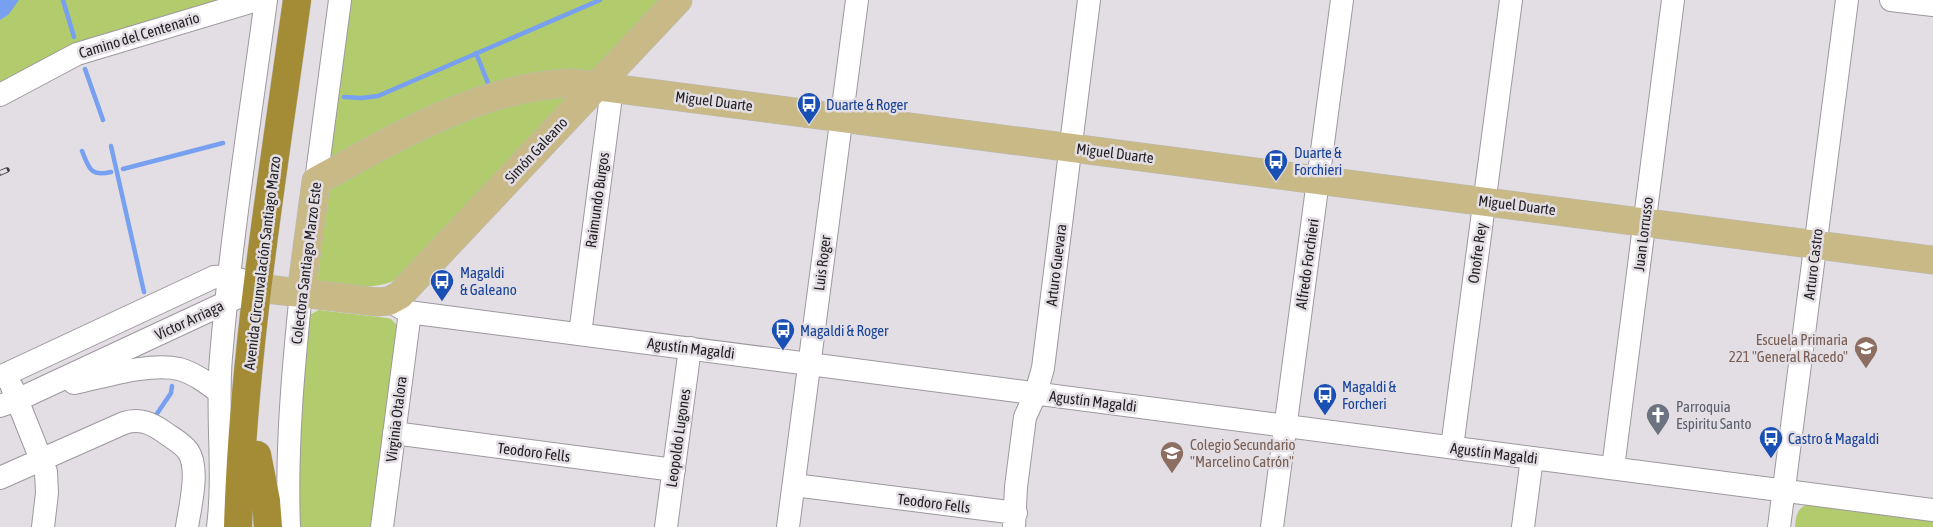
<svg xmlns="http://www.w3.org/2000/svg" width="1933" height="527" font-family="'Asap Condensed',sans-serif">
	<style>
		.green { fill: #b2cb6c }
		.water { fill: #77a0f0 }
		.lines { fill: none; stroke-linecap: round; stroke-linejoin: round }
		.stream { stroke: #77a0f0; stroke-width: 4.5 }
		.minor-casing { stroke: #9d989e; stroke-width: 24 }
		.major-casing { stroke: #bcbcbc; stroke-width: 29 }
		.highway-casing { stroke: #bcbcbc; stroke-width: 29 }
		.minor { stroke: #fff; stroke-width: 22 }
		.major { stroke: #c8b986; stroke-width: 28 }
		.highway { stroke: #a48b35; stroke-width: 28 }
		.rail-casing { stroke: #3b383b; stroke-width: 5.5 }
		.rail { stroke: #e3dee4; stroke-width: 4; stroke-dasharray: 11; stroke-linecap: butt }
		.labels { text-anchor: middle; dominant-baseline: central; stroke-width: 5; stroke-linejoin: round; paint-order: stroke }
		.street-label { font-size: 15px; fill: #211f21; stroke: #e3dee4 }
		.transit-label { font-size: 15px; fill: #164399; stroke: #e3dee4; text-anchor: start }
		.education-label { font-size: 15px; fill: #785e54; stroke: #e3dee4; text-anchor: end }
		.worship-label { font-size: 15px; fill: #5b616d; stroke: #e3dee4; text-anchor: start }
	</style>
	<rect width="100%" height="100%" fill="#e3dee4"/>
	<!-- green -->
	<path class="green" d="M0,0H220L76,43L0,83Z
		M348,0H666L602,69L330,161Z
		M572,93L403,276C375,293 350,285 319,282L316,279L324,190L408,140L500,105Z
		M319,310L387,318L391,319L398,326L374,527H297V468L308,318L311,314Z
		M1810,504L1933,520V527H1795C1796,516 1797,506 1810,504Z"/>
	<!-- water -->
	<path class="water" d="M0,0H19L8,15L0,20Z"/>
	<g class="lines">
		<!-- stream -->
		<path class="stream" d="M63,0L74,37
			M476,53L490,88
			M85,69L103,120
			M344,97L361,98L378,96L600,0
			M111,146L144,292
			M82,151C89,168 90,177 111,172
			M123,169L223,143
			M154,418L171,393L172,386"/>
		<!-- minor casing -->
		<g class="minor-casing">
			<path id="minor" d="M1891,0L1933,5
				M0,95L77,54L257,0
				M316,181L340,0
				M393,299L398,306L408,312L1933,510
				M580,334L614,73
				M0,377L214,277L229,276L241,280
				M74,383C103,377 150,362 179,369C194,373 207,383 219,392
				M12,387L46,472L47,493L43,527
				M0,406L17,400L236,298
				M394,433L674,470
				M1452,447L1511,0
				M1613,468L1673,0
				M0,478L124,423C140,418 151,423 164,432C172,438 182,443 188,451C200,469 190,506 187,527
				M794,485L1016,513
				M218,527C225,471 216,413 221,357C231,237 250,119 266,0
				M289,527C286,449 293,370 301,293
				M382,527L410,312
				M666,527L690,348
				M788,527L857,0
				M1014,527L1016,487L1025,417L1036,393L1043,368L1089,0
				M1272,527L1342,0
				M1523,527L1532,458
				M1779,527L1847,0"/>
		</g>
		<!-- major casing -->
		<g class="major-casing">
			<path id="major" d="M258,288L377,302L389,301L400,295L678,0
				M301,293L316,181C395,139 479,86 572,83L1933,260"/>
		</g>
		<!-- highway casing -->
		<g class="highway-casing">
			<path id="highway" d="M257,455L266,501L268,527
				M238,527C243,350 273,175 297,0"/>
		</g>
		<!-- minor -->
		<use href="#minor" class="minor"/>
		<!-- major -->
		<use href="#major" class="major"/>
		<!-- highway -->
		<use href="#highway" class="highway"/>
		<!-- rail casing -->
		<g class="rail-casing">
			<path id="rail" d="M0,173L7,170"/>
		</g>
		<!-- rail -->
		<use href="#rail" class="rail"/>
	</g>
	<!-- icons -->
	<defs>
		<g id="bus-pin" transform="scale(1.25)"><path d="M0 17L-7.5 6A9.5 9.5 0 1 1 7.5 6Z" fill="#1a4fb4" stroke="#e3dee4"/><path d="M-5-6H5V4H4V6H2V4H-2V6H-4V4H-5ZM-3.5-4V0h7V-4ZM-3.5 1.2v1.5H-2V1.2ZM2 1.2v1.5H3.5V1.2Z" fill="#fff"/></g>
		<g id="school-pin" transform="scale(1.25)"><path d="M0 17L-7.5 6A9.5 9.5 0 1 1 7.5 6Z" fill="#8d6e63" stroke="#e3dee4"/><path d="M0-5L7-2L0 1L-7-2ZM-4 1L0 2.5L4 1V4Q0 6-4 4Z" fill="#fff"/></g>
		<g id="church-pin" transform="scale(1.25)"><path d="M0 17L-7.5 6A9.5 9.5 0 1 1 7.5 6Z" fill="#6b7280" stroke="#e3dee4"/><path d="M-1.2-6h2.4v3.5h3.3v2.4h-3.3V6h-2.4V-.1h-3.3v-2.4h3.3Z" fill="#fff"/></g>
	</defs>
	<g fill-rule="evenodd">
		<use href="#bus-pin" x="809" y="104"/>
		<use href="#bus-pin" x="1276" y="161"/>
		<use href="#bus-pin" x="442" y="281"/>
		<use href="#bus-pin" x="783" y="330"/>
		<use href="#school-pin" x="1866" y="348"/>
		<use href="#bus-pin" x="1325" y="395"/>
		<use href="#church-pin" x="1658" y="415"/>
		<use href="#bus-pin" x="1771" y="438"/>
		<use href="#school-pin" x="1172" y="453"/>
	</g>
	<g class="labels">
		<!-- street labels -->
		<g class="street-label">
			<text transform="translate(139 35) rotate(-17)">Camino del Centenario</text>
			<text transform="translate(714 101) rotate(7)">Miguel Duarte</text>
			<text transform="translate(536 150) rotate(-47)">Simón Galeano</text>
			<text transform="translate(1115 153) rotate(7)">Miguel Duarte</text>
			<text transform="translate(597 200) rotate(-82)">Raimundo Burgos</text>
			<text transform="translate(1517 205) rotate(7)">Miguel Duarte</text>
			<text transform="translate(1643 234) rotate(-83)">Juan Lorrusso</text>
			<text transform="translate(1477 253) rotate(-82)">Onofre Rey</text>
			<text transform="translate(262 263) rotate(-83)">Avenida Circunvalación Santiago Marzo</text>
			<text transform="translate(306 263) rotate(-83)">Colectora Santiago Marzo Este</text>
			<text transform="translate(822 263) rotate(-83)">Luis Roger</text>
			<text transform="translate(1307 264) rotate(-82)">Alfredo Forchieri</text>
			<text transform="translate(1813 264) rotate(-83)">Arturo Castro</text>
			<text transform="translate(1056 265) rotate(-83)">Arturo Guevara</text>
			<text transform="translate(189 320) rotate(-25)">Víctor Arriaga</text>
			<text transform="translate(691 348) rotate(7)">Agustín Magaldi</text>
			<text transform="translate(1093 401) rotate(7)">Agustín Magaldi</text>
			<text transform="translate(396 419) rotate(-83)">Virginia Otalora</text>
			<text transform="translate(678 438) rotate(-82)">Leopoldo Lugones</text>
			<text transform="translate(534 452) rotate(7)">Teodoro Fells</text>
			<text transform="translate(1494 453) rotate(7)">Agustín Magaldi</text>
			<text transform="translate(934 503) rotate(7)">Teodoro Fells</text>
		</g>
		<!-- transit labels -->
		<g class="transit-label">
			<text x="826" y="104">Duarte &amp; Roger</text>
			<text x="1294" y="152">Duarte &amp;<tspan x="1294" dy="17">Forchieri</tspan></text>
			<text x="460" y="272">Magaldi<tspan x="460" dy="17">&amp; Galeano</tspan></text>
			<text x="800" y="330">Magaldi &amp; Roger</text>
			<text x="1342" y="386">Magaldi &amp;<tspan x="1342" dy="17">Forcheri</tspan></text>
			<text x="1788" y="438">Castro &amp; Magaldi</text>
		</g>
		<!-- education labels -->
		<g class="education-label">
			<text x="1848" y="339">Escuela Primaria<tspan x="1848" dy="17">221 "General Racedo"</tspan></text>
			<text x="1190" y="444" text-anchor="start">Colegio Secundario<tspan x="1190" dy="17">"Marcelino Catrón"</tspan></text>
		</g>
		<!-- worship labels -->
		<g class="worship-label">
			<text x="1676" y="406">Parroquia<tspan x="1676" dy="17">Espiritu Santo</tspan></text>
		</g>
	</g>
</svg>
